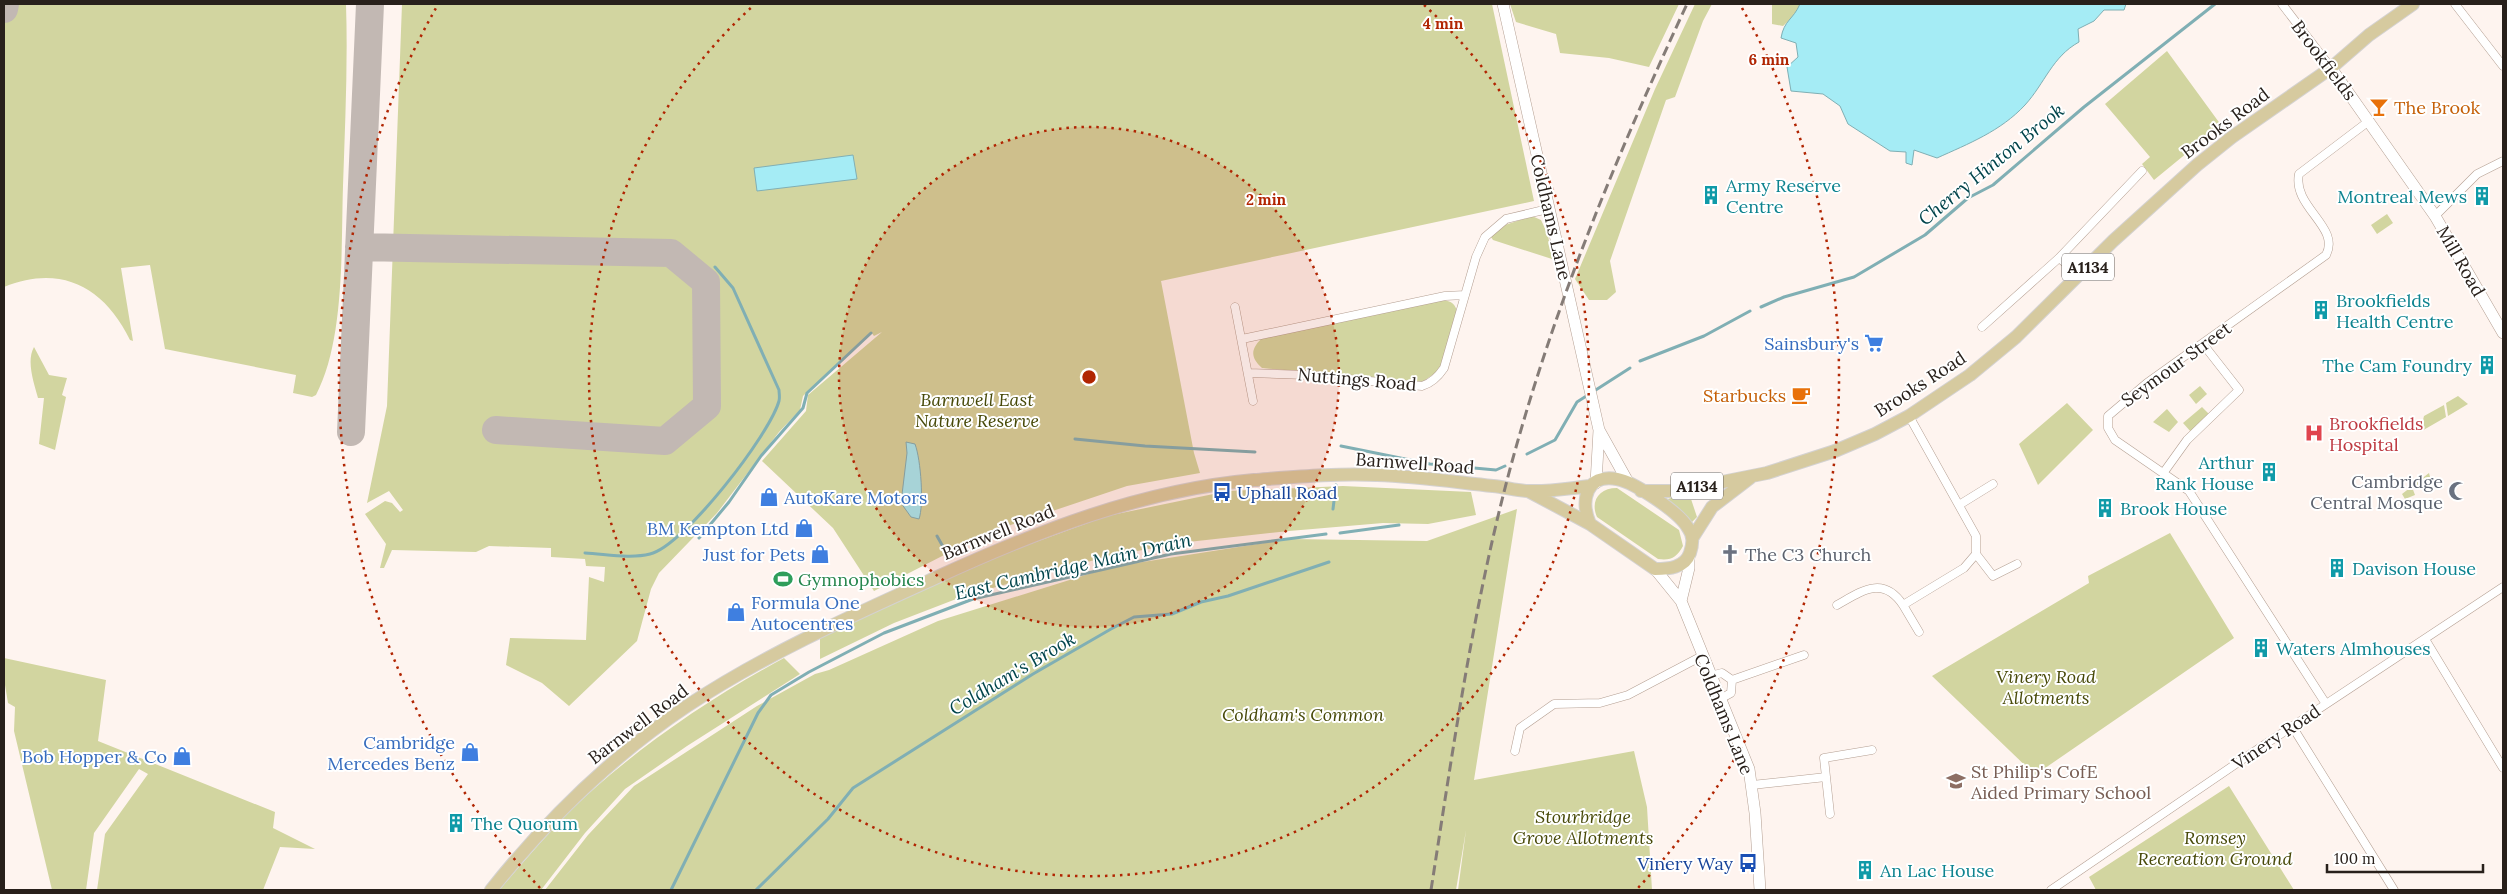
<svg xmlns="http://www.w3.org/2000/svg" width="2507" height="894" font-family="Lora,serif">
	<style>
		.green { fill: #d2d5a0 }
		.water { fill: #a5ecf5; stroke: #80afb4 }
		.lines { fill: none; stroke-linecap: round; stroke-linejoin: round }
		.stream { stroke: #80afb4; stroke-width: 3 }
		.taxiway { stroke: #c2b8b3; stroke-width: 28 }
		.street-casing { stroke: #b49f92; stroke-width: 9 }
		.secondary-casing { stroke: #b49f92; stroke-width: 12 }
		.primary-casing { stroke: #d4d2d1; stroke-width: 14 }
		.street { stroke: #fff; stroke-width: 8 }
		.secondary { stroke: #fff; stroke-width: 11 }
		.primary { stroke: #d6ca9f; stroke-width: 12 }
		.rail { stroke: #857c77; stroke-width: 3; stroke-dasharray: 10 5; stroke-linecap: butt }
		.ring { fill: none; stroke: #b12502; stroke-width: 2.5; stroke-dasharray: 2.5 5 }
		.labels { text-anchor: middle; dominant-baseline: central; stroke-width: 4; stroke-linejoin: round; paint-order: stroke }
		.shield { fill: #fff; stroke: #68635f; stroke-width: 1 }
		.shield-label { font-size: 16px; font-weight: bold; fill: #28201b }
		.street-label { font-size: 18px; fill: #28201b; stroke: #fff }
		.food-label { font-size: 18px; fill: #c56008; stroke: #fff; text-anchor: start }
		.culture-label { font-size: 18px; fill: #0d838f; stroke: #fff; text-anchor: start }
		.shop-label { font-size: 18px; fill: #366cbe; stroke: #fff; text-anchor: end }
		.park-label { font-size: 18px; font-style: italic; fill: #474908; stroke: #fff }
		.health-label { font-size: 18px; fill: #be3a42; stroke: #fff; text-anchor: start }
		.worship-label { font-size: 18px; fill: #5b616d; stroke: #fff; text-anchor: end }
		.transit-label { font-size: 18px; fill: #164399; stroke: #fff; text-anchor: start }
		.leisure-label { font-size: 18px; fill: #27864d; stroke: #fff; text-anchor: start }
		.education-label { font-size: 18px; fill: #785e54; stroke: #fff; text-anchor: start }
		.water-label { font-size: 19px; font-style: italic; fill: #00444b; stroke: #fff }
		.centre { fill: #b12502; stroke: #fff; stroke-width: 2.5 }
		.ring-label { font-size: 15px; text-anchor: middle; font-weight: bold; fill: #b12502; stroke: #fff; stroke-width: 4; stroke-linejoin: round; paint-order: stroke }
	</style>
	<rect width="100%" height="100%" fill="#fef4ef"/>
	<!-- green -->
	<path class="green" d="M4,4H346C348,64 345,125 343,186C341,248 345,340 316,395L312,397L293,393L296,375L165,349L150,265L121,268L133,341L130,340C104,287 61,264 4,287Z
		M402,4H1492L1534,201L1161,281L1194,453L1200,473L1127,486L987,533L874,591L833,528L762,461L806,411L808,395L882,332L874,336L871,332L803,396L800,410L779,432L717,513L659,573L651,589L637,641L569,706L542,683L506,665L510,638L586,640L589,577L604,582L605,567L586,566L585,559L551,557V548L489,546L476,552L392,550L384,568H380L386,544L365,514L385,501L392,503L400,512L403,510L389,491L367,503L387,406Z
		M1510,4H1679L1649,67L1609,58L1560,53L1556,34L1516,22Z
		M1695,4H1712L1703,21L1675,97L1666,100L1610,261L1616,292L1607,300H1589L1575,279L1655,89Z
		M1772,4H1800L1795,15L1783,26L1772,24Z
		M2167,51L2221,125L2154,180L2142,164L2150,157L2105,104Z
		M2387,214L2393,223L2377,234L2371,225Z
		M1532,216L1541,220L1548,235L1552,259L1493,240L1491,237L1502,226Z
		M1442,300C1452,301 1456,304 1458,315L1440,370L1422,382L1262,368C1251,358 1250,350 1261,339Z
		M34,347L49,375L67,378L62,395L66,397L55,450L39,444L44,398H38C34,383 26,361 34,347Z
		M2200,386L2207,394L2196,404L2189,395Z
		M2458,396L2468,404L2448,416L2446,403Z
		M2067,403L2093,430L2038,485L2019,444Z
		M2444,405L2446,417L2420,432L2424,416Z
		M2202,407L2209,414L2191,432L2183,423Z
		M2167,409L2178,422L2169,432L2153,422Z
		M2429,473L2430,477L2423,479L2424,483L2412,487L2415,495L2405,499L2402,494Z
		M1343,486L1471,492L1476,515L1428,524L1383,523L1289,531L1188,542L1109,556L964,596L894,623L820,659V636L989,559L1107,516L1228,491Z
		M1617,488L1679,530L1683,546C1677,557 1671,561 1658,559L1597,517C1590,501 1599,488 1617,488Z
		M1689,493L1697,517L1692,522L1664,500Z
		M1517,509L1474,780L1634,751L1647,807L1652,890H1458L1466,830L1456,890H545L588,835L634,786L757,706L815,674L829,670L938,621L1111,567L1290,539L1427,541Z
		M2170,533L2234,638L2035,775L1932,676L2089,583L2088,576Z
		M4,658L106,680L98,741L275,812L273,828L315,849L280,847L263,890H97L105,834L148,774L139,769L94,833L86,890H52L14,731L15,707L8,703L4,679Z
		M784,658L800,674L687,746L625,789L585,833L541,890H499C530,855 560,818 596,787C653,737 717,694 784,658Z
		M2229,786L2294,890H2096L2089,877Z"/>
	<!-- water -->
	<path class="water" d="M1800,4H2126L2124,10H2104L2094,21L2078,29L2079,42C2052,57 2045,83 2025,105C2001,131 1968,144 1937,158L1914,150L1912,165L1906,163V152L1890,151L1848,124L1840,106L1823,94L1791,91L1787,67L1798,57L1796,43L1781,38C1784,20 1793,20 1800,4Z
		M853,155L857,179L757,191L754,168Z
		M906,442L915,444C921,460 924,505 919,519L911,517L901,503L907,453Z"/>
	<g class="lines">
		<!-- stream -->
		<path class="stream" d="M1761,307L1784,297L1854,277L1925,235L1968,198L1993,185L2084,107L2215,4
			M1640,361L1704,336L1750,311
			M1075,439L1145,446L1255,452
			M1341,446L1430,464L1496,470L1505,466
			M1527,454L1555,440L1577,402L1630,368
			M1333,509L1336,485
			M1340,533L1399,525
			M937,536L946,552
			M699,538L729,502L761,456L803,408L807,393L871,333
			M585,553C606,554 630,559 650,554C684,546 770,434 779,401C780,397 779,393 779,390L733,288L715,267
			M671,890L758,713L771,695L809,672L884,633L973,599L1171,554L1326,534
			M756,890L828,819L853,788L1033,674L1111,629L1134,617L1172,614L1201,602L1228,596L1329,562"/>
		<!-- taxiway -->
		<path class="taxiway" d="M4,9L5,4
			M359,247L671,253L706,282L707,406L665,441L496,430
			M351,432L370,4"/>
		<!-- street casing -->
		<g class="street-casing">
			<path id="street" d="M2282,4L2331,68
				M2455,4L2503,66
				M2435,216L2477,174L2503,161
				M2059,258L2080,275
				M1235,307L1253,401
				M1982,327L2059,258L2142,171
				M1242,339L1445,296L1465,295
				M1248,373L1306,375L1422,386C1432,383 1438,377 1444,368L1476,257L1485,237L1506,219L1548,209
				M2164,472L2187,440L2239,390L2203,344
				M1959,505L1993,484
				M1976,554L1993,576L2017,564
				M1837,605C1862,591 1883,575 1903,605L1964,568L1976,554V536L1909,416
				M1903,605L1919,632
				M2425,639L2503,768
				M1710,676L1722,673L1732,680L1731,693L1720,699
				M1732,680L1804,655
				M2326,704L2189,491L2115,440L2108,428V416L2147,383L2326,255C2341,227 2292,207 2299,174L2369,121
				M2292,726L2394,890
				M1515,751L1520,728L1554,704L1600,703L1628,695L1702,656
				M1826,777L1830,814
				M1752,785L1826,777L1824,758L1872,750
				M2051,890L2246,757L2503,587"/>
		</g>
		<!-- secondary casing -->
		<g class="secondary-casing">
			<path id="secondary" d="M1503,4L1599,430L1596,483
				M2331,68L2435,216L2503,333
				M1599,430L1628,482
				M1655,569L1681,601L1749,769L1755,813L1760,890
				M1681,601L1689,568V557"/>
		</g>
		<!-- primary casing -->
		<g class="primary-casing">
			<path id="primary" d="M1641,491H1677L1767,473L1835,451L1875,434L1909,416L1970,375L2016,337L2113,241L2197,165L2232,137L2331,68L2369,35L2413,4
				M1530,492L1590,524L1655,569C1668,569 1685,568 1690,553C1693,544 1694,536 1688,528C1679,512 1634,482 1617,479C1586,473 1580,501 1590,524
				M1693,537L1712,507L1750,478
				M491,890C547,820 612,756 687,706C764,655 849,617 933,579C1035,532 1141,490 1254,480C1294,477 1337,473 1377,475C1415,476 1455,482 1493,486C1505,487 1517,491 1529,491C1550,492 1570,488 1591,486"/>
		</g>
		<!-- street -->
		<use href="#street" class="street"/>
		<!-- secondary -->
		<use href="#secondary" class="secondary"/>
		<!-- primary -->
		<use href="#primary" class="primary"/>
		<!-- rail -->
		<path class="rail" d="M1431,890C1453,749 1473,607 1510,469C1554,306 1616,157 1687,4"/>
	</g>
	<!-- distance rings -->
	<circle cx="1089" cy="377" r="250" fill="#b12502" fill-opacity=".12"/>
	<g class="ring">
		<circle cx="1089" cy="377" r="250"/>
		<path d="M1424 5A500 500 0 1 1 754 5"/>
		<path d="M540 888A750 750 0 0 1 436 8M1742 8A750 750 0 0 1 1638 888"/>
	</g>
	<!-- icons -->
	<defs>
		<g id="bar-bare" transform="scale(1.5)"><path d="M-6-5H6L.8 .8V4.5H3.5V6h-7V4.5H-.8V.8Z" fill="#e8710a" stroke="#fff" stroke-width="2.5" paint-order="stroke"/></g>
		<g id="building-bare" transform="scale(1.5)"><path d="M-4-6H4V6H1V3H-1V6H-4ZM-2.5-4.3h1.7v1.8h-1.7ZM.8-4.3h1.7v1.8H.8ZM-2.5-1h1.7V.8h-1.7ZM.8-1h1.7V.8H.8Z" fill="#0f9aa8" stroke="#fff" stroke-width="2.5" paint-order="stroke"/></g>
		<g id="supermarket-bare" transform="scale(1.5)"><path d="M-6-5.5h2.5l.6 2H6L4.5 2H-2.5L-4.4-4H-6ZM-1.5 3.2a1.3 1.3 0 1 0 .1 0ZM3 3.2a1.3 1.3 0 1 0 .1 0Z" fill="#3f7fe0" stroke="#fff" stroke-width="2.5" paint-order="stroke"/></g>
		<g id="cafe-bare" transform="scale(1.5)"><path d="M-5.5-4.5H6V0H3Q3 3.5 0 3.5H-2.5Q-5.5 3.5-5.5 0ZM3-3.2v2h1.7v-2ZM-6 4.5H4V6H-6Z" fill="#e8710a" stroke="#fff" stroke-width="2.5" paint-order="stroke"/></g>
		<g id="hospital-bare" transform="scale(1.5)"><path d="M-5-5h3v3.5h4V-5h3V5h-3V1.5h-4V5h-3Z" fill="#e0444e" stroke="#fff" stroke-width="2.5" paint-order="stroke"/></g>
		<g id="mosque-bare" transform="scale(1.5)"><path d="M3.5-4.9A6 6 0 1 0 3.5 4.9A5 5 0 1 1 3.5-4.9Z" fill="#6b7280" stroke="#fff" stroke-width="2.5" paint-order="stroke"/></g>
		<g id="bus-bare" transform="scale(1.5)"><path d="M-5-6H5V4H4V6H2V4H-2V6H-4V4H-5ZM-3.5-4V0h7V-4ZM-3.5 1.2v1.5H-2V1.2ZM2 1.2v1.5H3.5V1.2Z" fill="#1a4fb4" stroke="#fff" stroke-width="2.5" paint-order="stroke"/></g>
		<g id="shop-bare" transform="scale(1.5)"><path d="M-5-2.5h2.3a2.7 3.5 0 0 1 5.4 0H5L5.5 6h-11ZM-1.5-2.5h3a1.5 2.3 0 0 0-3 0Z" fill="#3f7fe0" stroke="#fff" stroke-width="2.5" paint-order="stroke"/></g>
		<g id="church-bare" transform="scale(1.5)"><path d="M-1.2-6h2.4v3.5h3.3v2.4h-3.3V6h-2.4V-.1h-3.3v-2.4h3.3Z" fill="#6b7280" stroke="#fff" stroke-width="2.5" paint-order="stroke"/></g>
		<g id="stadium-bare" transform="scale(1.5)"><path d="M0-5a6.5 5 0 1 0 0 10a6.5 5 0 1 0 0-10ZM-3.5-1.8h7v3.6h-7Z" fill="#2e9e5b" stroke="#fff" stroke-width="2.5" paint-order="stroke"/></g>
		<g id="school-bare" transform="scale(1.5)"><path d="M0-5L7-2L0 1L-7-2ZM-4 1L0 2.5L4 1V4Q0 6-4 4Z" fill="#8d6e63" stroke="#fff" stroke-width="2.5" paint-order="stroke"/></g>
	</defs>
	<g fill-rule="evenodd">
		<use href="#bar-bare" x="2379" y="107"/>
		<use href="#building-bare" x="1711" y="195"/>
		<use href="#building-bare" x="2482" y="196"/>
		<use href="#building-bare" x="2321" y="310"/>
		<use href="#supermarket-bare" x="1874" y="343"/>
		<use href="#building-bare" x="2487" y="365"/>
		<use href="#cafe-bare" x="1801" y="395"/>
		<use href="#hospital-bare" x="2314" y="433"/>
		<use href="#building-bare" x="2269" y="472"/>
		<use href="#mosque-bare" x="2458" y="491"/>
		<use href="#bus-bare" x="1222" y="492"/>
		<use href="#shop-bare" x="769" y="497"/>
		<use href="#building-bare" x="2105" y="508"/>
		<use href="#shop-bare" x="804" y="528"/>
		<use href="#shop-bare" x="820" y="554"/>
		<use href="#church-bare" x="1730" y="554"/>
		<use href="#building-bare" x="2337" y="568"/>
		<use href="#stadium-bare" x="783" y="579"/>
		<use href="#shop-bare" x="736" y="612"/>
		<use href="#building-bare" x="2261" y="648"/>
		<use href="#shop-bare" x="470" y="752"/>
		<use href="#shop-bare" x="182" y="756"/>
		<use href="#school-bare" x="1956" y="781"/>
		<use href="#building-bare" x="456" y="823"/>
		<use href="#bus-bare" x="1748" y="863"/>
		<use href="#building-bare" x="1865" y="870"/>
	</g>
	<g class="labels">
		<!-- shield labels -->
		<g class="shield">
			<rect x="2062" y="253.5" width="52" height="27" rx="4"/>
			<rect x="1671" y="472.5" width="52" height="27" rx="4"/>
		</g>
		<g class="shield-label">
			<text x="2088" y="267">A1134</text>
			<text x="1697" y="486">A1134</text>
		</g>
		<!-- street labels -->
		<g class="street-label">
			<text transform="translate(2324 60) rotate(53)">Brookfields</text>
			<text transform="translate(2225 123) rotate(-37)">Brooks Road</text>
			<text transform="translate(1551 217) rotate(77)">Coldhams Lane</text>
			<text transform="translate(2461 261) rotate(60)">Mill Road</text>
			<text transform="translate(2176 364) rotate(-36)">Seymour Street</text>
			<text transform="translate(1357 379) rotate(5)">Nuttings Road</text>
			<text transform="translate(1920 384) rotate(-33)">Brooks Road</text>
			<text transform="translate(1415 463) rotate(4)">Barnwell Road</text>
			<text transform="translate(998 532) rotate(-22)">Barnwell Road</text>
			<text transform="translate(1724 714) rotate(68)">Coldhams Lane</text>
			<text transform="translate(638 724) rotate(-37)">Barnwell Road</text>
			<text transform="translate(2276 737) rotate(-34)">Vinery Road</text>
		</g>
		<!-- food labels -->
		<g class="food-label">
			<text x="2394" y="107">The Brook</text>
			<text x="1786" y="395" text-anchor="end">Starbucks</text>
		</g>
		<!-- culture labels -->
		<g class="culture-label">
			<text x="1726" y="185">Army Reserve<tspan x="1726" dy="21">Centre</tspan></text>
			<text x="2467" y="196" text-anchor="end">Montreal Mews</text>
			<text x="2336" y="300">Brookfields<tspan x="2336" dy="21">Health Centre</tspan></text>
			<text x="2472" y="365" text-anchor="end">The Cam Foundry</text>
			<text x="2254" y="462" text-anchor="end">Arthur<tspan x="2254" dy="21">Rank House</tspan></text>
			<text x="2120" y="508">Brook House</text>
			<text x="2352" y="568">Davison House</text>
			<text x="2276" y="648">Waters Almhouses</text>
			<text x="471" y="823">The Quorum</text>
			<text x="1880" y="870">An Lac House</text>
		</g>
		<!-- shop labels -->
		<g class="shop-label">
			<text x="1859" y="343">Sainsbury's</text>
			<text x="784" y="497" text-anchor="start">AutoKare Motors</text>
			<text x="789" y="528">BM Kempton Ltd</text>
			<text x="805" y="554">Just for Pets</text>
			<text x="751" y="602" text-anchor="start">Formula One<tspan x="751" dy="21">Autocentres</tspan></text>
			<text x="455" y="742">Cambridge<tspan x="455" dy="21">Mercedes Benz</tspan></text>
			<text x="167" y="756">Bob Hopper &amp; Co</text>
		</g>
		<!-- park labels -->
		<g class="park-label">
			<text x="977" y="399">Barnwell East<tspan x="977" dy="21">Nature Reserve</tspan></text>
			<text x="2046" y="676">Vinery Road<tspan x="2046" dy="21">Allotments</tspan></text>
			<text x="1303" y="714">Coldham's Common</text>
			<text x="1583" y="816">Stourbridge<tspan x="1583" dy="21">Grove Allotments</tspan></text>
			<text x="2215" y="837">Romsey<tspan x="2215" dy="21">Recreation Ground</tspan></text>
		</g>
		<!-- health labels -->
		<g class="health-label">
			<text x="2329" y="423">Brookfields<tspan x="2329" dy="21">Hospital</tspan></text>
		</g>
		<!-- worship labels -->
		<g class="worship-label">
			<text x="2443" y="481">Cambridge<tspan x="2443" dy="21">Central Mosque</tspan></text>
			<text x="1745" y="554" text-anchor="start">The C3 Church</text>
		</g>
		<!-- transit labels -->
		<g class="transit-label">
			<text x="1237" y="492">Uphall Road</text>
			<text x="1733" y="863" text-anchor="end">Vinery Way</text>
		</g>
		<!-- leisure labels -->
		<g class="leisure-label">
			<text x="798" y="579">Gymnophobics</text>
		</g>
		<!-- education labels -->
		<g class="education-label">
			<text x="1971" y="771">St Philip's CofE<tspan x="1971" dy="21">Aided Primary School</tspan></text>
		</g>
		<!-- water labels -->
		<g class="water-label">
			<text transform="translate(1991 164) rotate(-39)">Cherry Hinton Brook</text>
			<text transform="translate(1073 566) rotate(-13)">East Cambridge Main Drain</text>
			<text transform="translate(1012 673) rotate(-31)">Coldham's Brook</text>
		</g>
	</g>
	<circle cx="1089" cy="377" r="8" class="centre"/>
	<g class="ring-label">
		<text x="1443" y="29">4 min</text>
		<text x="1769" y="65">6 min</text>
		<text x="1266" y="205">2 min</text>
	</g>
	<!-- border -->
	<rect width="2507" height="894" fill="none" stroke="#28201b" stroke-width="10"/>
	<!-- scale -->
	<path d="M2327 864v8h156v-8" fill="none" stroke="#28201b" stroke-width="2.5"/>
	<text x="2334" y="864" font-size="15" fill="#28201b" stroke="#ffffff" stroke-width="4" paint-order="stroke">100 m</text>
</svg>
